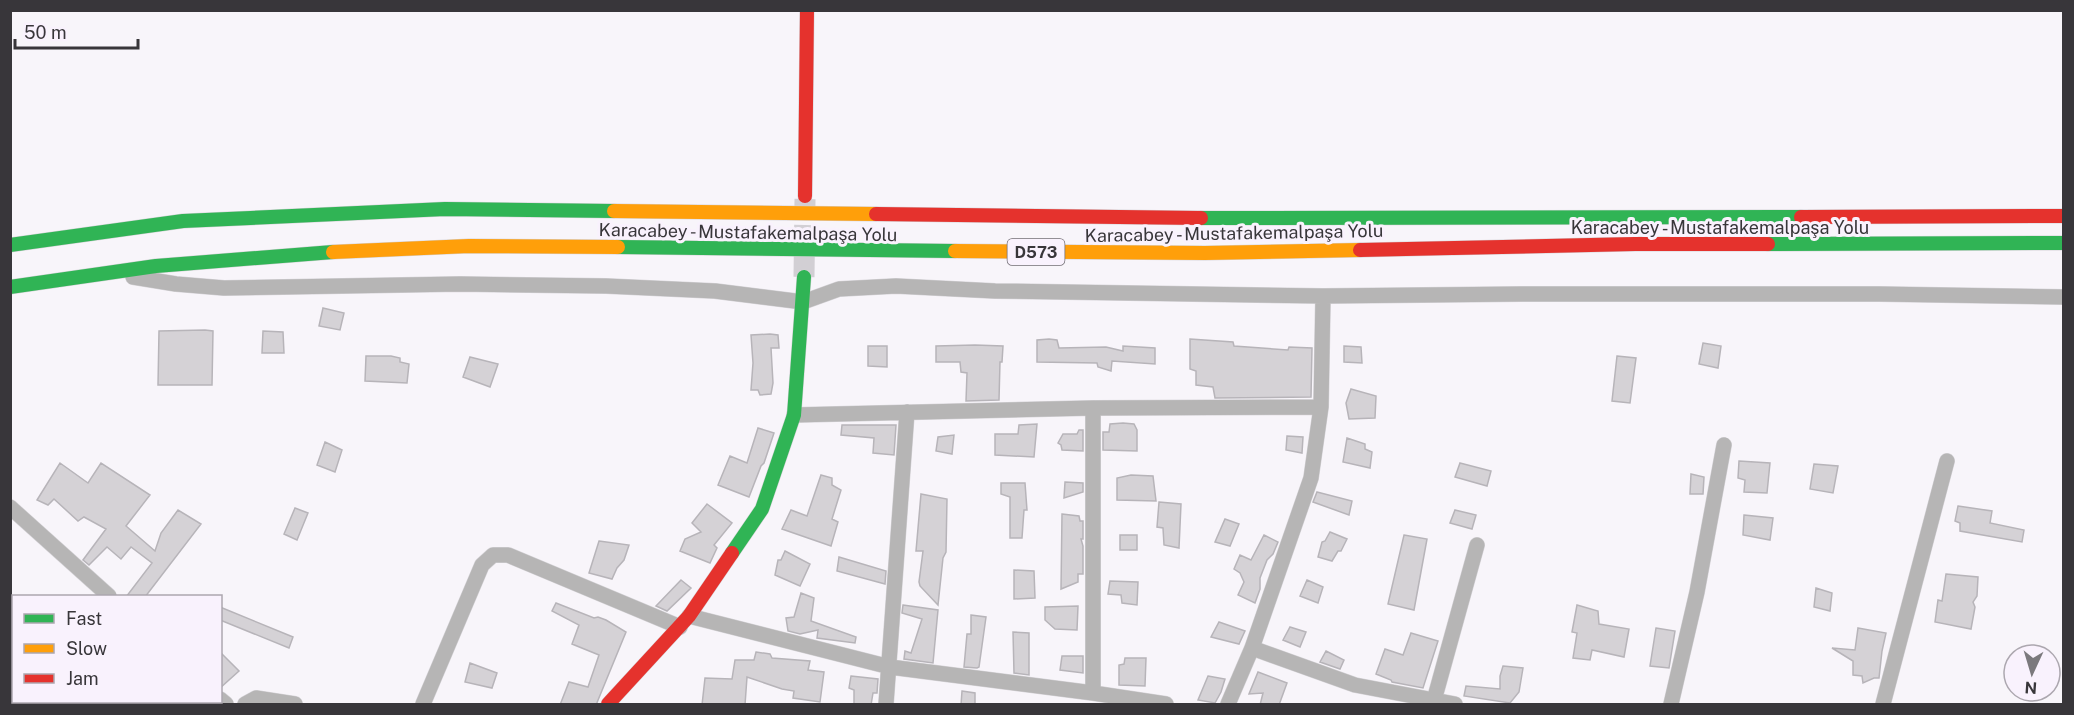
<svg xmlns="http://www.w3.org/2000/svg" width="2074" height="715" font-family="'Public Sans',sans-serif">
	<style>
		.building { fill: #d5d2d6; stroke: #b7b4b9; stroke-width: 1.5 }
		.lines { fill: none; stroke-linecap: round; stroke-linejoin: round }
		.secondary-tunnel { stroke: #d2cfd4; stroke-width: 21; stroke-dasharray: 21 10; stroke-linecap: butt }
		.street-casing { stroke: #d5d3d7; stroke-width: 16 }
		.fast-casing { stroke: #d5d3d7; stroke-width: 15 }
		.slow-casing { stroke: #d5d3d7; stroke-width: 15 }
		.jam-casing { stroke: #d5d3d7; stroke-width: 15 }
		.street { stroke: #b6b5b5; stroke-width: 15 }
		.fast { stroke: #30b455; stroke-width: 14 }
		.slow { stroke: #ff9f0a; stroke-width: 14 }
		.jam { stroke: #e5322d; stroke-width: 14 }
		.labels { text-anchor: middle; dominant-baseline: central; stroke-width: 6; stroke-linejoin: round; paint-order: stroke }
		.shield { fill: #f9f2fd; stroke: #726e74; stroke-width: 1.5 }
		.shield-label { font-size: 16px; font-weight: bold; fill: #38363a }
		.street-label { font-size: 18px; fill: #38363a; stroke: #f9f2fd }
	</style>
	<rect width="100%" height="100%" fill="#f8f5fa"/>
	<!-- building -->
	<path class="building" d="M323,308L344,313L340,330L319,326Z
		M205,330L213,331L212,385H158L159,331Z
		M263,331L283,332L284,353H262Z
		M770,334L778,335L779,348H771L773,383L771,394L760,395L758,390H751L753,363L751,335Z
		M1049,339L1057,340L1059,348L1106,347L1123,351V346L1155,348V364L1112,361L1111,371L1098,367L1097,363L1037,362V340Z
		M1190,339L1233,342L1234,346L1288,350L1289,347L1312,348L1311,397L1215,398L1213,387L1196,385V371L1190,369Z
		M1703,343L1721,346L1718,368L1699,364Z
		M975,345L1003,346L1002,362H1000L999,400L966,401L967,373L961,372L960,362H936V346Z
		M868,346H887V367L868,366Z
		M1344,346L1361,347L1362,363L1344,362Z
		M366,356H391L400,358V362L409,364L407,383L365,381Z
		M1617,356L1636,358L1630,403L1612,401Z
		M470,357L498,364L490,387L463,377Z
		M1351,389L1376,396L1375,418L1349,419L1346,403Z
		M1123,423L1134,424L1137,430V451L1103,450V432H1109L1110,424Z
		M1037,424L1034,457L995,455V434H1018L1019,425Z
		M842,425H896L894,455L873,453L874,438L841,435Z
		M758,428L774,433L764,463L761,466L749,497L718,485L730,456L747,463Z
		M1079,430H1083V451L1062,450L1061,445L1058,443L1063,434H1077Z
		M954,435L952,454L936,451L938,437Z
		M1287,436L1303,437L1302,453L1286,450Z
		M1347,438L1365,444V449L1372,452L1370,468L1343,462Z
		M325,442L342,450L335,472L317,465Z
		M1739,461L1770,463L1767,493L1744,492L1745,480L1738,478Z
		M60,463L88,483L101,463L150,495L126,526L155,551L161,533L178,510L201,524L145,597H126L152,563L131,547L121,559L107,547L89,565L83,560L106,529L84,517L78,521L54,499L48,505L37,500Z
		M1460,463L1491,471L1487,486L1455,477Z
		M1814,464L1838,466L1833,493L1810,489Z
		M1691,474L1704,477L1703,494H1690Z
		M821,475L832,478V485L841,490L832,519L838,522L831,546L782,529L791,510L807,516Z
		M1131,475L1153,476L1156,501L1117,500V478Z
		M1065,482L1083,483V492L1064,498Z
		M1001,483H1025L1027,510H1024L1022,538H1010V497L1001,494Z
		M1317,492L1352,501L1349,515L1313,502Z
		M921,494L947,499L946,552L943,558L938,605L920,586L919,582L923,551H916Z
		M1159,502L1181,504L1179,548L1164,545L1163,528L1157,527Z
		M707,504L732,523L714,545L717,548L710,563L680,551L685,539L701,532L692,523Z
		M1958,506L1992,511L1990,523L2024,530L2022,542L1960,531V523L1955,521Z
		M295,508L308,513L297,540L284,534Z
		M1455,510L1476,515L1472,529L1450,523Z
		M1062,514L1079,516L1080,521H1083V539H1081L1083,546V574H1078V582L1061,589Z
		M1744,515L1773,518L1770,540L1743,535Z
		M1225,519L1239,524L1230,546L1215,542Z
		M1330,532L1347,539L1341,551H1338L1332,561L1318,557L1322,542L1325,541Z
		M1120,535H1137V550H1120Z
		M1264,535L1278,542L1273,554L1267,560L1260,578V589L1255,603L1238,595L1244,582L1240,573L1234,569L1240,555L1251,560Z
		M1404,535L1427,539L1414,610L1388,604Z
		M599,541L629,545L624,560L617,568L612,579L589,573Z
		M785,551L810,564L800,586L775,575L778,560H781Z
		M839,557L886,571L885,584L837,571Z
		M1014,570L1034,571L1035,598L1014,599Z
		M1946,574L1978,577L1977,596L1973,602L1975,607L1971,629L1935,622L1938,600L1942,601Z
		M681,580L691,588L667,611L656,606Z
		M1307,580L1323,587L1318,603L1300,596Z
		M1110,581L1138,582L1137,605L1122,603L1121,595L1108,594Z
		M1816,588L1832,593L1830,611L1814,607Z
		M801,593L814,598L811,621L856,637L855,643L817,638L818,630L800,634L788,631L786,618L794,617Z
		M556,603L594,618L598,617L606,620L626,632L596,705H560L569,682L588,687L599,655L572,644L579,625L552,611Z
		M903,605L938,610L933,663L904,659L905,651L911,653L922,619L902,613Z
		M1577,605L1598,611L1599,624L1629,629L1624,657L1592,650L1590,660L1573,658L1577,633L1572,632Z
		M1078,606L1077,630L1055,629L1045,620V607Z
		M220,607L293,637L289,648L220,620Z
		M971,615L986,617L979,667L977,668L964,667L967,634H971Z
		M1219,622L1245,631L1239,644L1211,637Z
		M1290,627L1306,632L1300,647L1283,640Z
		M1656,628L1675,631L1669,668L1650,666Z
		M1858,628L1886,633L1882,651L1879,678H1874L1863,683L1862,676L1853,675V661L1832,648L1855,650Z
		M1013,632L1029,633V675L1014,673Z
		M1411,633L1438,641L1423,688L1392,682L1391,680L1376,674L1385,649L1403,655Z
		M1326,651L1344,660L1340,669L1320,662Z
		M220,652L239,671L220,688Z
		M756,652L770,654L772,658L810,661L808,670L824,672L820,702L793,698L794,691L782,689L747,677L745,705H702L705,678L732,679L735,660H754Z
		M1062,656H1083V673L1060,670Z
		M1125,658H1146L1145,686L1119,685V665L1124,664Z
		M470,663L497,673L492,688L465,682Z
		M1503,666L1523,668L1519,692L1510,703L1464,696L1466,686L1500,689V676Z
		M1258,672L1287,683L1279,705H1260L1263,693L1249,694Z
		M851,676L878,679L877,693H873L871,705H854V690L849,688Z
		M1208,676L1225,679L1221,692L1215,703L1198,700Z
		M962,691L975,693V705H961Z"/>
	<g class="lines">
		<!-- secondary-tunnel -->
		<path class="secondary-tunnel" d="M804,277L805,199"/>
		<!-- street casing -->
		<g class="street-casing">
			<path id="street" d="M133,277L176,284L224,288L460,284L606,286L715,291L803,302L839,289L896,286L995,291L1323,296L1522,294H1879L2064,297
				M794,415L1093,408L1321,407
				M10,507L109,596
				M689,616L890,667L1093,693L1166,704
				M1252,648L1355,685L1455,704
				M1093,693V408
				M220,699L226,704
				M245,704L256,698L295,704
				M423,704L482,565L493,555H508L680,627
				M886,704L907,412
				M1228,704L1252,648L1311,478L1321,407L1323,296
				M1433,704L1477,545
				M1671,704L1697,592L1724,445
				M1883,704L1947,461"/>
		</g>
		<!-- fast casing -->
		<g class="fast-casing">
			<path id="fast" d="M1201,218L1801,217
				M1768,244L2064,243
				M10,245L183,221L445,209L614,211
				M618,247L955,251
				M10,287L156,266L333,252
				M732,553L762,509L794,415L804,277"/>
		</g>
		<!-- slow casing -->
		<g class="slow-casing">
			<path id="slow" d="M614,211L876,214
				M955,251L1205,253L1360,250
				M333,252L469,246L618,247"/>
		</g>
		<!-- jam casing -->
		<g class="jam-casing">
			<path id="jam" d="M805,196L807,10
				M876,214L1201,218
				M1801,217L2064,216
				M1360,250L1635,244H1768
				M608,704L689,616L732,553"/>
		</g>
		<!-- street -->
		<use href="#street" class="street"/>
		<!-- fast -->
		<use href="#fast" class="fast"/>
		<!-- slow -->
		<use href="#slow" class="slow"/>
		<!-- jam -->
		<use href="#jam" class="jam"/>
	</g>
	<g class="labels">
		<!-- shield labels -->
		<rect class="shield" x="1007.5" y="239" width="57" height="26" rx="4.5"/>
		<g class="shield-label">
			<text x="1036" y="252">D573</text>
		</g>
		<!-- street labels -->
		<g class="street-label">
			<text x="1720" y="227">Karacabey - Mustafakemalpaşa Yolu</text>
			<text transform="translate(748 232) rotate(1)">Karacabey - Mustafakemalpaşa Yolu</text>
			<text transform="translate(1234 233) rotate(-1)">Karacabey - Mustafakemalpaşa Yolu</text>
		</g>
	</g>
	<!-- border -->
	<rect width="2074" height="715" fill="none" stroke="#38363a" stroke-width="24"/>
	<!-- legend -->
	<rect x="12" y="595" width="210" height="108" fill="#f9f2fd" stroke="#aca7af" stroke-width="1.5"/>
	<rect x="24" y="614" width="30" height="9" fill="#30b455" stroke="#aca7af" stroke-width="1.5"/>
	<text x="66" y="625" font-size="18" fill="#38363a">Fast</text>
	<rect x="24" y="644" width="30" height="9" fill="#ff9f0a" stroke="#aca7af" stroke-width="1.5"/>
	<text x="66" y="655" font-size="18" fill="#38363a">Slow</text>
	<rect x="24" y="674" width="30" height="9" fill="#e5322d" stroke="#aca7af" stroke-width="1.5"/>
	<text x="66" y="685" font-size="18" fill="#38363a">Jam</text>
	<!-- north arrow -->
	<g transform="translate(2032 673) rotate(184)"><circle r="28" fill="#f9f2fd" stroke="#aca7af" stroke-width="1.5"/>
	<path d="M0-4.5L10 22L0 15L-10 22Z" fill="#7b797d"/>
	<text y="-9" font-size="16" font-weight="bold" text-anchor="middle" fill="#38363a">N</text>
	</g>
	<!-- scale -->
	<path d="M15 39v9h123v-9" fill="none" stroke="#38363a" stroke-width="3"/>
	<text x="24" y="39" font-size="18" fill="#38363a" stroke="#f9f2fd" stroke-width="4.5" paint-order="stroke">50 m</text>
</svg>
